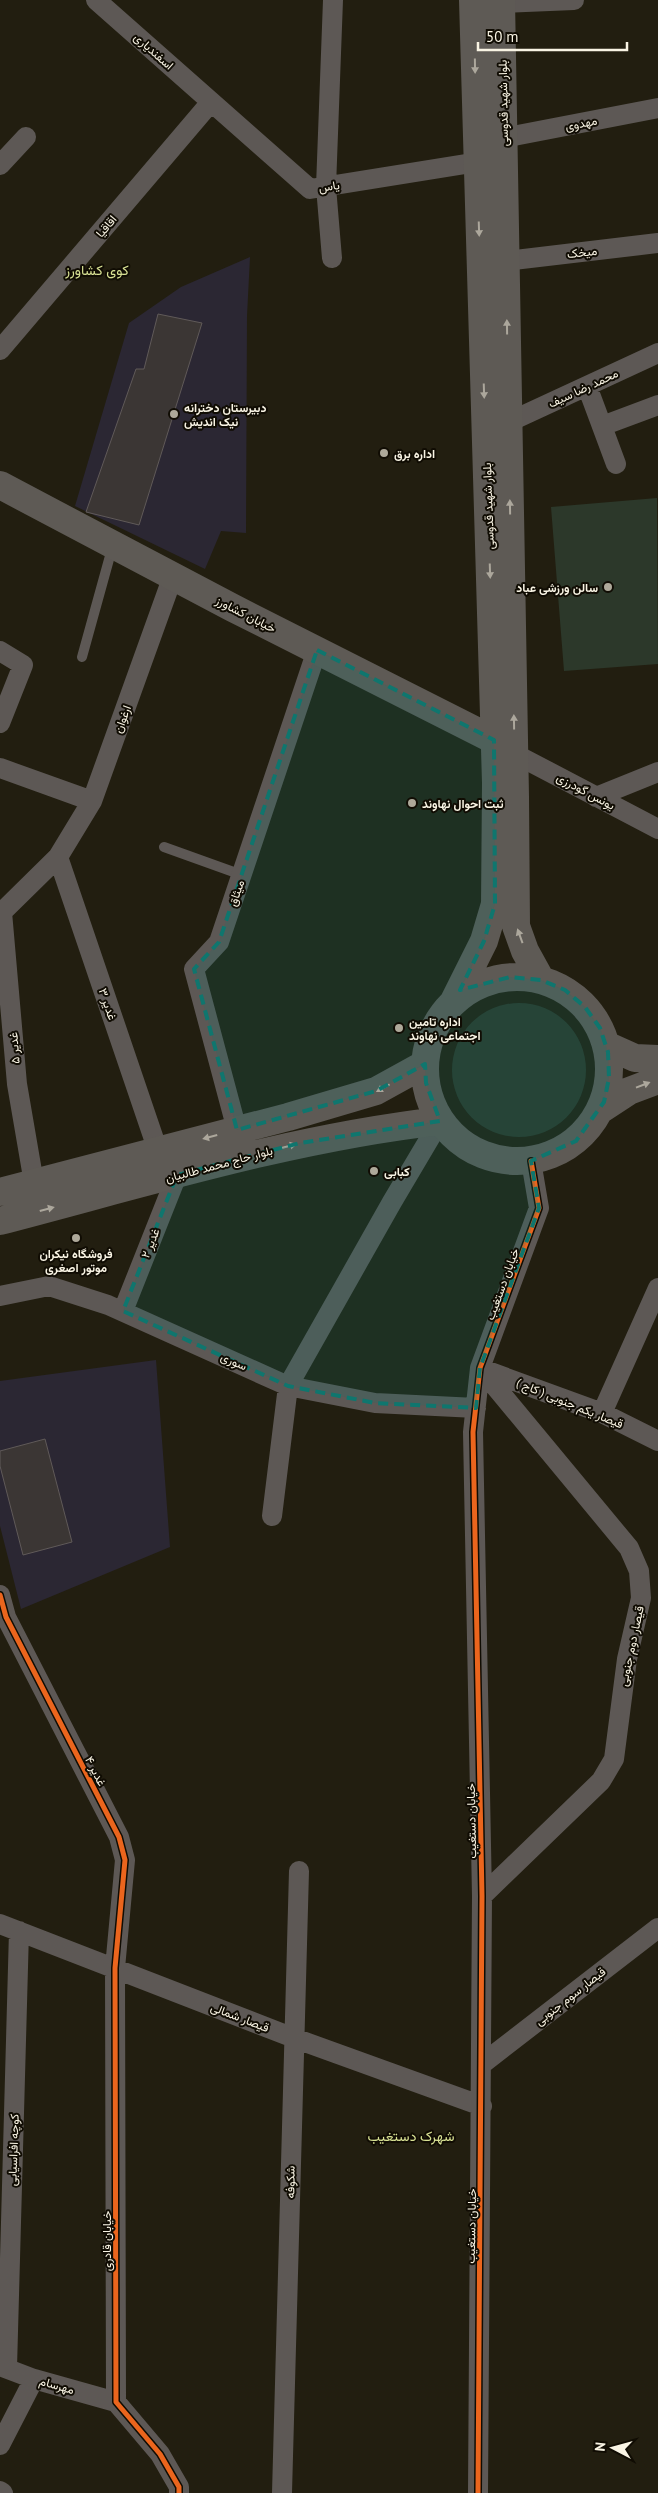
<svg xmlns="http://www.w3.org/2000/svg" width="658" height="2493" font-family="'PT Sans',Vazirmatn,sans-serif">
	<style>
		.education { fill: #2b2733 }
		.green { fill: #2c382a }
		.building { fill: #3b3634; stroke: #605a59 }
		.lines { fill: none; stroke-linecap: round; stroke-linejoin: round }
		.lane { stroke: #5d5855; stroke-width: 10 }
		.street { stroke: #5d5855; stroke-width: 20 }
		.secondary { stroke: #5e5a55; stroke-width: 28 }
		.cycleway-casing { stroke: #100c03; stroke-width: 8 }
		.cycleway { stroke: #eb651d; stroke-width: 5 }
		.oneway { fill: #aca79c }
		.marked { fill: #0f766e; fill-opacity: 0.2; stroke: #0f766e; stroke-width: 4; stroke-dasharray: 10 6; stroke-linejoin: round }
		.poi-dot { fill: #aea99a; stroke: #100c03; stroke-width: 2 }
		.labels { text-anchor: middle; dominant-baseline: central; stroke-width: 4; stroke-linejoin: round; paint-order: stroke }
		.street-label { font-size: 12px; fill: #f9f4e4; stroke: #100c03 }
		.poi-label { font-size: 12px; font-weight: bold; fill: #f9f4e4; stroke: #100c03; text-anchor: start }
		.neighbourhood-label { font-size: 14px; fill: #d9e294; stroke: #100c03 }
	</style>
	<rect width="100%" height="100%" fill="#221e10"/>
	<!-- education -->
	<path class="education" d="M250,257L247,316L246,533L221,531L205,569L75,506L129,323L181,287Z
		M156,1360L170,1547L21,1609L0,1526V1381Z"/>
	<!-- green -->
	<path class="green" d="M657,498L658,664L564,671L551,507Z
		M452 1070a67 67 0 1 1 134 0a67 67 0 1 1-134 0Z"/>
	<!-- building -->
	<path class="building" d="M158,314L202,323L139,525L86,512L136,369H144Z
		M45,1439L72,1542L23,1555L0,1466V1451Z"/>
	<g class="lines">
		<!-- lane -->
		<path class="lane" d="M82,657L113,545
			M164,847L242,875"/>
		<!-- street -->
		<path class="street" d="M96,0L310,189L478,162
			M501,3L574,0
			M503,138L658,108
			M0,165L26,137
			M332,258L326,187L333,0
			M506,261L658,243
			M0,350L211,102
			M587,386L616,464
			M509,422L658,353
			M602,426L658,405
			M0,651L23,665L0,723
			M515,754L658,829
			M0,768L92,801
			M596,797L658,772
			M58,857L158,1151
			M2,912L17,1084L34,1183
			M0,914L58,857L92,801L173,576
			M237,1130L194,969L219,942L317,650
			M0,1296L49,1286L108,1305L288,1386L375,1403L476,1408
			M123,1311L177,1175
			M480,1368L629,1548L639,1571L641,1598L627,1659L614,1759L601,1781L482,1896
			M482,1369L602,1413L658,1441
			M602,1413L658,1288
			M272,1516L288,1386L392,1202L440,1121
			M0,1595L6,1617L119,1837L125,1860L115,1968L116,2402L160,2454L179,2487V2493
			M0,1924L294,2038L482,2106
			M482,2064L658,1928
			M0,2366L34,2379L116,2402
			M7,2368L19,1931
			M0,2445L34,2379
			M0,2491L3,2493
			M282,2493L299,1871
			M478,2493L482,1896L473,1432L480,1368L539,1208L531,1161"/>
		<!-- secondary -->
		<path class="secondary" d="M501,0L515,797L516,926L525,951L541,980
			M0,485L233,608L494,740
			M425 1069a92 92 0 1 1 184 0a92 92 0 1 1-184 0Z
			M453,1003L484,941L495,904L496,783L473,0
			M606,1045L635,1058L658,1059
			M600,1110L629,1091L658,1080
			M0,1192L288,1117L376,1091L425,1064
			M0,1221C146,1183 291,1138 440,1121"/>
		<!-- cycleway casing -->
		<g class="cycleway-casing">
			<path id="cycleway" d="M0,1595L6,1617L119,1837L125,1860L115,1968L116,2402L160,2454L179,2487V2493
				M478,2493L482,1896L473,1432L480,1368L539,1208L531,1161"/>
		</g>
		<!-- cycleway -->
		<use href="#cycleway" class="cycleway"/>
	</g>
	<!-- one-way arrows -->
	<defs><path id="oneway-solid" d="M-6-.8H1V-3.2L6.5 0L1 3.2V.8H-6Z" transform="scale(1.25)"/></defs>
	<g class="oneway">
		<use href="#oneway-solid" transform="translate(475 66) rotate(89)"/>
		<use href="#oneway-solid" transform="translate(479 229) rotate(88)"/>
		<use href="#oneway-solid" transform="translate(507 327) rotate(-91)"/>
		<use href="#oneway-solid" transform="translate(484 391) rotate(88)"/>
		<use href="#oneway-solid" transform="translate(510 507) rotate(-91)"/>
		<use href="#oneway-solid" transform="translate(490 571) rotate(88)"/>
		<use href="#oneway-solid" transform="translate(514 722) rotate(-91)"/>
		<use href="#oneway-solid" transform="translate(520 936) rotate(-110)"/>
		<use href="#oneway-solid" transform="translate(643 1085) rotate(-21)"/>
		<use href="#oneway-solid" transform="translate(383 1088) rotate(151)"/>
		<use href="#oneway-solid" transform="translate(210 1137) rotate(165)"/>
		<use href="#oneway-solid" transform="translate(289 1146) rotate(-15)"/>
		<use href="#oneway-solid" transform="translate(47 1209) rotate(-15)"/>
	</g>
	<!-- marked area -->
	<path class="marked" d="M317,650L494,740L495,904L484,941L460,990L510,977L541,980L565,990L585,1007L600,1028L608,1052L609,1078L604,1102L576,1141L531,1161L539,1208L480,1368L476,1408L375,1403L288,1386L123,1311L177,1175L300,1143L440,1121L426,1083L425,1064L376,1091L237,1130L194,969L219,942Z"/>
	<!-- markers -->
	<g class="poi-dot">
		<circle cx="174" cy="414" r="5"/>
		<circle cx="384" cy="453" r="5"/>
		<circle cx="608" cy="587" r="5"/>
		<circle cx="412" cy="803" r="5"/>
		<circle cx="399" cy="1028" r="5"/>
		<circle cx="374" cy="1171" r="5"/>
		<circle cx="76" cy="1238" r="5"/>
	</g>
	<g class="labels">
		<!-- street labels -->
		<g class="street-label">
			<text transform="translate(154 51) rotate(42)">اسفندیاری</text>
			<text transform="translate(503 103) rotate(-91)">بلوار شهید قدوسی</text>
			<text transform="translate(581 123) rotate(-11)">مهدوی</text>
			<text transform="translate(329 186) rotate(-9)">یاس</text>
			<text transform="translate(106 226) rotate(-50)">اقاقیا</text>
			<text transform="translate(582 252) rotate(-7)">میخک</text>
			<text transform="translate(583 388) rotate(-25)">محمد رضا سیف</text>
			<text transform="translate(488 506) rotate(-92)">بلوار شهید قدوسی</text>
			<text transform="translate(246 614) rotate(27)">خیابان کشاورز</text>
			<text transform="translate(122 719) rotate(-70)">ارغوان</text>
			<text transform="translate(586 791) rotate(28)">یونس گودرزی</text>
			<text transform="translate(236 893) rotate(-71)">میثاق</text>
			<text transform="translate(108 1004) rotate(71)">غدیر ۳</text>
			<text transform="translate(14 1048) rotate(-95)">غدیر ۵</text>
			<text transform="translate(219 1164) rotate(-15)">بلوار حاج محمد طالبیان</text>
			<text transform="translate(150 1243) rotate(-68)">غدیر ۲</text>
			<text transform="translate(502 1284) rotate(-70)">خیابان دستغیب</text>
			<text transform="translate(234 1361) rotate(24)">سوری</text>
			<text transform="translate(570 1403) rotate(22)">قیصار یکم جنوبی ( کاج )</text>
			<text transform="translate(631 1646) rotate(-78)">قیصار دوم جنوبی</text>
			<text transform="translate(96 1771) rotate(63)">غدیر ۴</text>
			<text transform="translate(471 1821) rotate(-91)">خیابان دستغیب</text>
			<text transform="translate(570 1996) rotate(-38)">قیصار سوم جنوبی</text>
			<text transform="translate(240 2017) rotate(21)">قیصار شمالی</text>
			<text transform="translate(13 2150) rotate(-88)">کوچه افراسیابی</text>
			<text transform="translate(290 2182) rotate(-89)">شکوفه</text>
			<text transform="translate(471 2226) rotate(-89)">خیابان دستغیب</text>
			<text transform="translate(106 2241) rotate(-90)">خیابان قادری</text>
			<text transform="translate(57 2385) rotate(16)">مهرسام</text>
		</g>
		<!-- poi labels -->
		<g class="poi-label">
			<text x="184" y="407">دبیرستان دخترانه<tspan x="184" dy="14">نیک اندیش</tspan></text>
			<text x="394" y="453">اداره برق</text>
			<text x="598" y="587" text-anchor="end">سالن ورزشی عباد</text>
			<text x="422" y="803">ثبت احوال نهاوند</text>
			<text x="409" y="1021">اداره تامین<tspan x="409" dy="14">اجتماعی نهاوند</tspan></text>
			<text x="384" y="1171">کبابی</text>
			<text x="76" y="1253" text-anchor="middle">فروشگاه نیکران<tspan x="76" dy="14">موتور اصغری</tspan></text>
		</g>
		<!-- neighbourhood labels -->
		<g class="neighbourhood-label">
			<text x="97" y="270">کوی کشاورز</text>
			<text x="411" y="2136">شهرک دستغیب</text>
		</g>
	</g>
	<!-- north arrow -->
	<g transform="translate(613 2448) rotate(276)" stroke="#100c03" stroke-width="4" paint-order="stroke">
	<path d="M0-4L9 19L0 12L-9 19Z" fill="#f9f4e4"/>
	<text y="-8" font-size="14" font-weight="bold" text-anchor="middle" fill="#f9f4e4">N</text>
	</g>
	<!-- scale -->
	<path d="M478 42v8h149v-8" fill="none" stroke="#f9f4e4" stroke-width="2.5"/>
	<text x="486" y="42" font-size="15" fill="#f9f4e4" stroke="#100c03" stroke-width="4" paint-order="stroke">50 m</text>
</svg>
